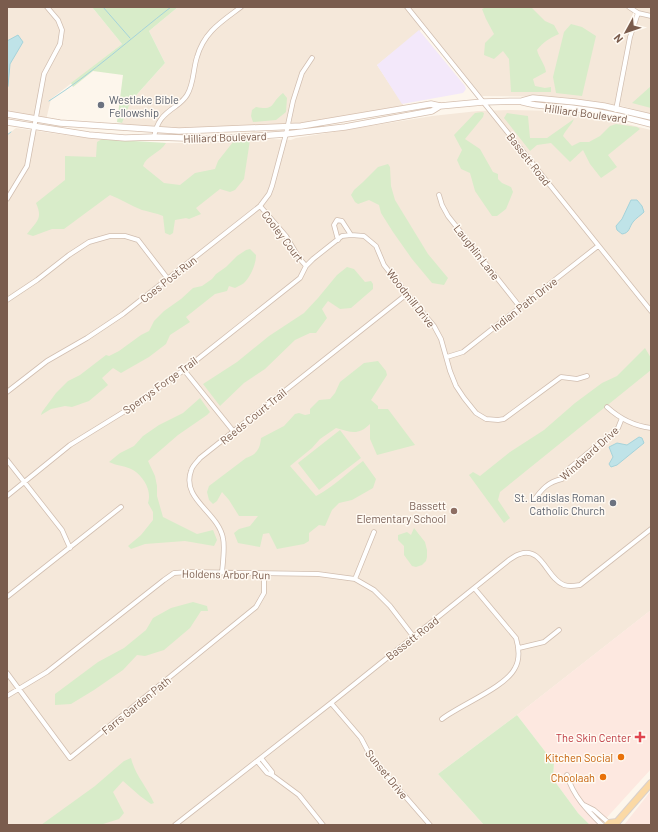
<svg xmlns="http://www.w3.org/2000/svg" width="658" height="832" font-family="Barlow,sans-serif">
	<style>
		.residential { fill: #f5e8da }
		.commercial { fill: #fde8e0 }
		.education { fill: #f3e8fa }
		.green { fill: #d8ecc9 }
		.water { fill: #bfe3e8; stroke: #a5d3da }
		.lines { fill: none; stroke-linecap: round; stroke-linejoin: round }
		.stream { stroke: #a5d3da; stroke-width: 1 }
		.minor-casing { stroke: #d1beb0; stroke-width: 5.5 }
		.secondary-casing { stroke: #d6c0b0; stroke-width: 7 }
		.primary-casing { stroke: #dad1cd; stroke-width: 8 }
		.minor { stroke: #fff; stroke-width: 4 }
		.secondary { stroke: #fff; stroke-width: 5.5 }
		.primary { stroke: #fbd9a5; stroke-width: 6 }
		.worship-dot { fill: #6b7280; stroke: #fffaf3; stroke-width: 1.5 }
		.education-dot { fill: #8d6e63; stroke: #fffaf3; stroke-width: 1.5 }
		.health-dot { fill: #e0444e; stroke: #fffaf3; stroke-width: 1.5 }
		.food-dot { fill: #e8710a; stroke: #fffaf3; stroke-width: 1.5 }
		.labels { text-anchor: middle; dominant-baseline: central; stroke-width: 3; stroke-linejoin: round; paint-order: stroke }
		.worship-label { font-size: 11px; fill: #5b616d; stroke: #fffaf3; text-anchor: start }
		.street-label { font-size: 11px; fill: #7a5c4d; stroke: #fffaf3 }
		.education-label { font-size: 11px; fill: #785e54; stroke: #fffaf3; text-anchor: end }
		.health-label { font-size: 11px; fill: #be3a42; stroke: #fffaf3; text-anchor: end }
		.food-label { font-size: 11px; fill: #c56008; stroke: #fffaf3; text-anchor: end }
	</style>
	<rect width="100%" height="100%" fill="#fdf6ec"/>
	<!-- residential -->
	<path class="residential" d="M7,7H92L122,44L51,99L46,120L7,114Z
		M178,7H407L423,28L377,65L406,109L301,126L213,129L120,127L131,101L165,63L149,31Z
		M408,7H651V114L622,106L562,97L482,96Z
		M510,110L560,111L599,117L651,130V610L517,715L438,774L484,825H7V135L16,128L72,136L129,142L166,143H220L273,139L291,140L296,138L432,116L478,111Z"/>
	<!-- commercial -->
	<path class="commercial" d="M651,610V769L600,825H590L578,813L553,779L554,763L517,715Z
		M651,791V825H624L650,792Z"/>
	<!-- education -->
	<path class="education" d="M419,30L465,86L466,89L463,93L402,104L377,65Z"/>
	<!-- green -->
	<path class="green" d="M92,7H178L149,31L165,63L131,101L122,123L117,122L123,75L93,71L73,87L71,83L122,44Z
		M487,7H531L545,21L554,25L559,34C550,38 543,42 537,50C539,58 545,64 546,72L533,79L535,86L545,88L551,87V92H511L509,59L503,51L494,59L484,55L485,43L494,34L486,19L482,9Z
		M571,24L582,27L596,36L582,96L556,93L553,77L564,32Z
		M651,86V108L632,103Z
		M283,93L287,98L286,112L276,120L253,122L251,116L252,110L256,107C276,111 270,103 283,93Z
		M482,112L484,113L483,117L465,139L480,149L493,172L498,174V179L502,183L511,187L513,192L506,209L497,216H492L475,191L470,173L461,169L457,160L462,150L454,135L475,113Z
		M507,113L528,116L530,138H547L574,119C571,126 566,129 563,136L572,146L580,142H589L600,136L610,126L616,124L637,127L640,129L608,155L617,167L601,178L590,164L583,150L570,162L551,143L537,145L530,151L504,118Z
		M102,139L166,143C160,153 146,156 143,166L164,183L180,185L195,173L215,169L218,161L233,142L250,140L244,179L235,190L230,192L220,189L196,208L201,214L189,219L186,218L175,220L173,233L170,235L165,233L163,216C156,213 149,212 142,210C131,206 121,199 110,195L64,229H52L33,236L27,234C37,221 43,219 36,203L65,180V156L96,157L97,142Z
		M388,164L390,167L391,186L395,200L428,254L448,278L444,285L432,283L412,259L393,232L381,213L379,205L369,200L358,204L355,202L351,195L354,190L363,182L378,167Z
		M250,249L256,255C256,264 251,276 244,283C242,285 238,286 235,288L229,286L227,291L215,294L186,317L190,322L170,335L166,344L149,357L121,373L113,368L102,378L108,385L89,401L72,407L65,406L51,409L41,415L42,412L56,393L68,381L80,375L106,355L109,356L119,351L141,335L149,331L154,321L164,311L181,299L193,288L202,286L212,279L216,274L226,267L237,256L246,250Z
		M347,267L354,269L365,282L371,281L373,284V289L351,308L340,309L328,301L322,309L327,318L316,333H310L295,340L265,369L244,383L220,406L203,384L237,362L269,336L304,313L318,298L337,275Z
		M645,348L651,358V370L500,492L498,500L510,518L504,523L469,475L473,472L480,476L510,452L544,430L575,403L602,383L617,376Z
		M378,361L386,371L387,375L371,400L378,406V409H388L415,445L377,455L370,439V424C358,436 351,432 336,428L320,439L312,448L290,466L316,496C333,487 347,473 363,461L376,479L373,488L352,500L339,503L332,510L325,526L319,525L309,533V541L304,544L277,549L269,533L263,534L260,547L238,543L234,533L239,529L250,526L258,516H239L229,500L222,492L217,501L213,504L209,500L207,492L209,486L246,458C257,454 260,449 261,438L284,426L295,414L299,413L305,415L310,414V409L319,400L330,399L335,393L340,382L364,363Z
		M200,398L210,412L207,415L178,435L148,461L155,476L157,486V496L163,517L197,534L213,530L217,540L214,546L185,541L145,544L131,549L128,546L141,535L153,520V512L148,503C152,491 144,477 133,470C127,466 117,466 109,462L120,453L134,446L143,436L159,425L183,413Z
		M340,430L361,458L319,490L298,463Z
		M414,528L425,542L427,550V557L426,561L422,565L416,567L412,566L404,555V546L398,540V535L407,532L411,535Z
		M193,602L207,606L208,611H201L190,628L164,650L145,656L137,655L123,670L94,690L71,704L55,705V694L98,662L124,648L146,630L153,618L171,608Z
		M517,715L554,763L553,779L578,813L590,825H484L438,774Z
		M131,758C135,775 147,787 154,803L151,804L140,796L123,781L113,792L124,813L119,819L100,825H41L95,786L124,761Z"/>
	<!-- water -->
	<path class="water" d="M18,35L23,42L10,64L8,86L7,89V41Z
		M631,200H637L642,206L644,212C640,216 636,218 633,222C629,227 630,233 622,234L617,230L616,226L622,219Z
		M639,437L642,438L644,443L617,465L611,467L609,464L613,457L609,447L617,443L627,445Z"/>
	<g class="lines">
		<!-- stream -->
		<path class="stream" d="M103,7L130,38
			M49,101C93,73 131,38 171,7
			M7,135L11,132"/>
		<!-- minor casing -->
		<g class="minor-casing">
			<path id="minor" d="M407,7L651,311
				M629,7L638,13L651,16
				M616,110L630,37L638,13
				M154,137C157,121 163,115 176,106C180,103 184,100 187,95C194,84 193,69 197,57C204,32 221,22 241,7
				M439,195L442,205L448,216L520,307
				M7,199L27,166L44,74L60,44L62,30L58,20L47,7
				M260,206L286,236L299,258L306,266
				M338,240L334,225L337,220L342,221L351,235
				M7,300L37,280L69,255L89,242L110,236H125L138,240L168,279
				M447,357L463,352L598,246
				M184,370L234,432
				M7,392L47,361L87,338L123,314L260,206L269,194L272,186L286,134L293,101L302,73L312,58
				M607,407C619,418 635,426 651,428
				M7,460L62,530L70,548
				M7,496L70,445L130,408L184,370L300,278L306,266L313,259L342,236L351,235L364,236L376,246L384,265L407,294L434,326L441,339L450,371L456,386L464,398L476,413L486,419L498,420L504,419L561,377L577,379L587,376
				M534,500C542,489 548,482 562,479L566,471L618,428L622,418
				M222,572C223,562 225,547 223,538C218,512 181,499 191,471C192,466 197,462 200,458L407,294
				M355,579L374,532
				M7,597L121,507
				M519,648L544,642L559,630
				M7,673L70,758L256,607L264,593V574
				M7,696L47,672L164,580L174,573L189,572L318,574L355,579L374,590L390,606L413,636
				M331,703L361,738L371,757L430,825
				M442,719C460,705 506,687 515,668C520,659 519,648 516,638L475,589
				M261,758L272,772V775
				M257,761L267,773L272,775L299,795L323,825
				M567,775C573,796 587,810 602,825
				M584,805L594,810L611,825
				M175,825L331,703L509,560C512,558 516,555 520,554C542,546 547,579 564,585C570,587 574,586 580,585L651,529"/>
		</g>
		<!-- secondary casing -->
		<g class="secondary-casing">
			<path id="secondary" d="M522,102C538,107 555,106 571,108C598,111 625,117 651,124
				M7,114L60,123L179,131L301,126L431,104L440,106L483,102L522,101L533,98L575,102L604,106L651,117
				M7,122L89,135L125,138L154,137L213,139L286,134L345,127L432,111L440,106"/>
		</g>
		<!-- primary casing -->
		<g class="primary-casing">
			<path id="primary" d="M607,825L609,823L617,822
				M616,825L617,822L651,783"/>
		</g>
		<!-- minor -->
		<use href="#minor" class="minor"/>
		<!-- secondary -->
		<use href="#secondary" class="secondary"/>
		<!-- primary -->
		<use href="#primary" class="primary"/>
	</g>
	<!-- markers -->
	<g class="worship-dot">
		<circle cx="101" cy="105" r="4"/>
		<circle cx="613" cy="503" r="4"/>
	</g>
	<circle class="education-dot" cx="454" cy="511" r="4"/>
	<path class="health-dot" d="M638 731h4v4h4v4h-4v4h-4v-4h-4v-4h4z"/>
	<g class="food-dot">
		<circle cx="621" cy="757" r="4"/>
		<circle cx="603" cy="777" r="4"/>
	</g>
	<g class="labels">
		<!-- worship labels -->
		<g class="worship-label">
			<text x="109" y="99">Westlake Bible<tspan x="109" dy="13">Fellowship</tspan></text>
			<text x="605" y="497" text-anchor="end">St. Ladislas Roman<tspan x="605" dy="13">Catholic Church</tspan></text>
		</g>
		<!-- street labels -->
		<g class="street-label">
			<text transform="translate(586 113) rotate(8)">Hilliard Boulevard</text>
			<text transform="translate(225 137) rotate(-2)">Hilliard Boulevard</text>
			<text transform="translate(529 159) rotate(52)">Bassett Road</text>
			<text transform="translate(283 236) rotate(53)">Cooley Court</text>
			<text transform="translate(477 252) rotate(52)">Laughlin Lane</text>
			<text transform="translate(168 279) rotate(-38)">Coes Post Run</text>
			<text transform="translate(411 298) rotate(52)">Woodmill Drive</text>
			<text transform="translate(524 304) rotate(-38)">Indian Path Drive</text>
			<text transform="translate(160 385) rotate(-36)">Sperrys Forge Trail</text>
			<text transform="translate(253 416) rotate(-39)">Reeds Court Trail</text>
			<text transform="translate(589 453) rotate(-42)">Windward Drive</text>
			<text transform="translate(226 574) rotate(1)">Holdens Arbor Run</text>
			<text transform="translate(412 638) rotate(-38)">Bassett Road</text>
			<text transform="translate(136 705) rotate(-39)">Farrs Garden Path</text>
			<text transform="translate(387 774) rotate(51)">Sunset Drive</text>
		</g>
		<!-- education labels -->
		<g class="education-label">
			<text x="446" y="505">Bassett<tspan x="446" dy="13">Elementary School</tspan></text>
		</g>
		<!-- health labels -->
		<g class="health-label">
			<text x="631" y="737">The Skin Center</text>
		</g>
		<!-- food labels -->
		<g class="food-label">
			<text x="613" y="757">Kitchen Social</text>
			<text x="595" y="777">Choolaah</text>
		</g>
	</g>
	<!-- border -->
	<rect width="658" height="832" fill="none" stroke="#7a5c4d" stroke-width="16"/>
	<!-- north arrow -->
	<g transform="translate(626 32) rotate(230)" stroke="#fffaf3" stroke-width="3" paint-order="stroke">
	<path d="M0-3L7 15L0 10L-7 15Z" fill="#7a5c4d"/>
	<text y="-6" font-size="11" font-weight="bold" text-anchor="middle" fill="#7a5c4d">N</text>
	</g>
</svg>
